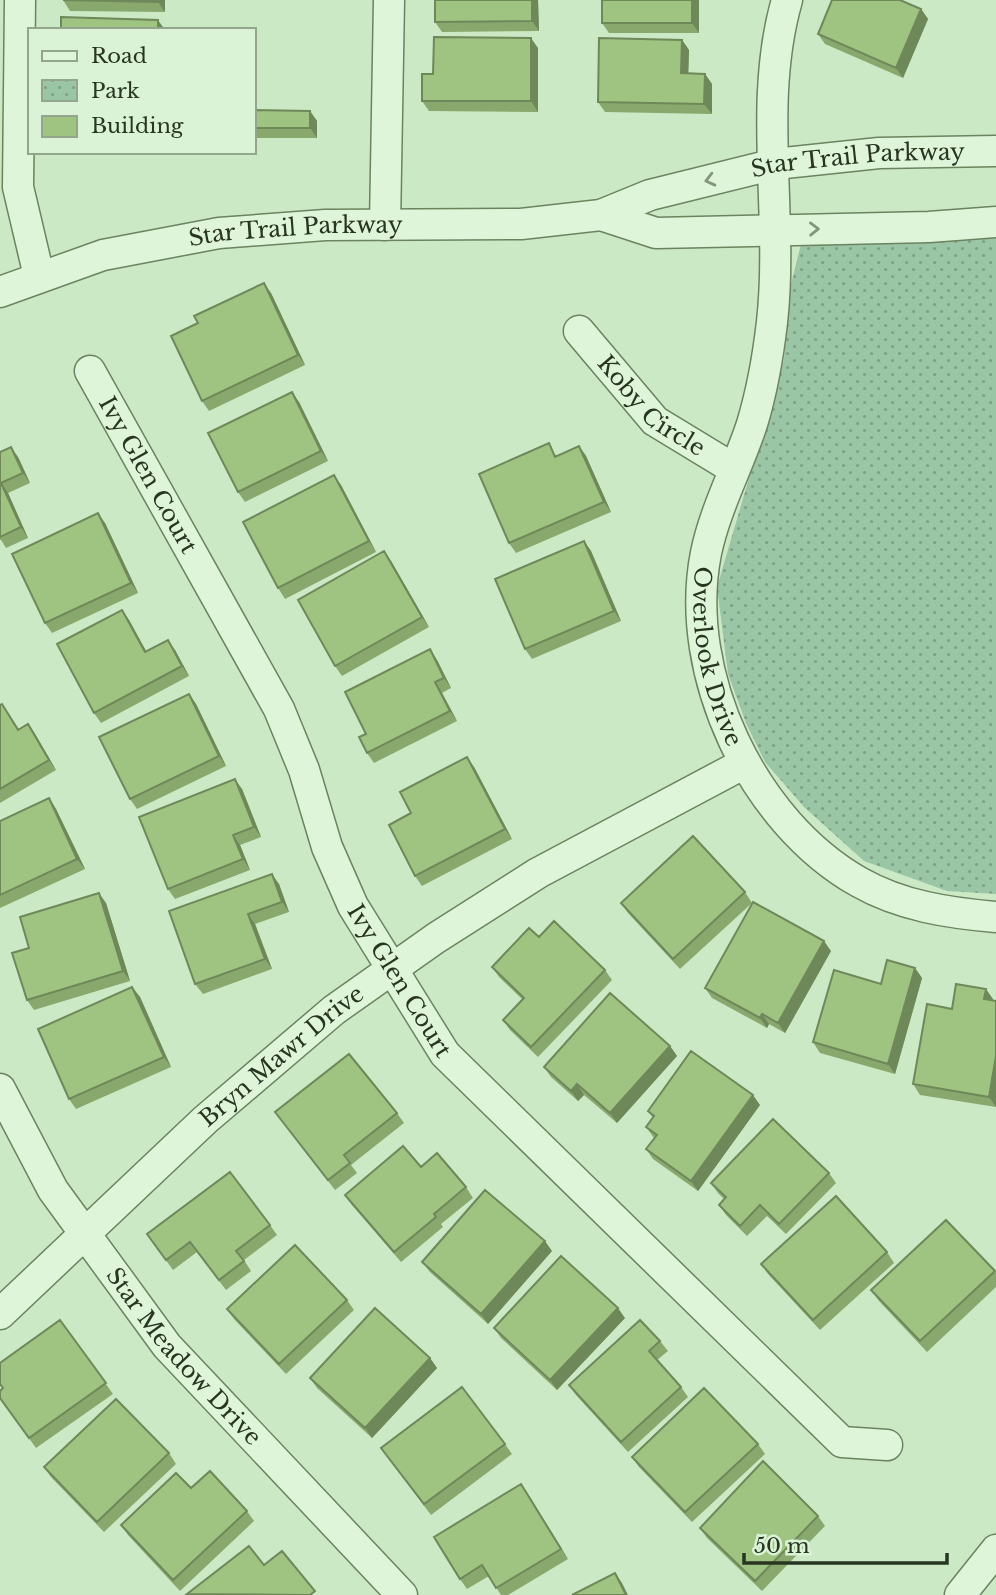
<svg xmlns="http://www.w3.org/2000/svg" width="996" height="1595" font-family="'Libre Baskerville',serif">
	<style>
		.park { fill: url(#park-dots) }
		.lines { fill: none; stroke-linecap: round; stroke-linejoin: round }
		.minor-casing { stroke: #6b835e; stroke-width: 33 }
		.minor { stroke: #def5d9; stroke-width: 30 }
		.wall { fill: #89a86e }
		.shaded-wall { fill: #6f885a }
		.building { fill: #9fc380; stroke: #6f885a; stroke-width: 2 }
		.oneway { stroke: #83957c }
		.labels { text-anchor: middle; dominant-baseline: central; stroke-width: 5; stroke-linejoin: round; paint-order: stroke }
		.street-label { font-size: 23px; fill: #283520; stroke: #daf2d5 }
	</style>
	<defs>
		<pattern id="park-dots" width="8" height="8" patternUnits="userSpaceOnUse" patternTransform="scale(1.75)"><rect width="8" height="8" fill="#9bc6a6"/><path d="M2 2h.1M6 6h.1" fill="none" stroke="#7ea287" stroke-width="1.8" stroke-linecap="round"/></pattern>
	</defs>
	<rect width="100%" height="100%" fill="#cce9c6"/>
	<!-- park -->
	<path class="park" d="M996,235V894L947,891L864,861L804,807L765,762L746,723L728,674L717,587L784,359L791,284L801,244Z"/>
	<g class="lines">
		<!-- minor casing -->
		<g class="minor-casing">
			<g id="minor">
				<path d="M20,0L18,187L39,276"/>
				<path id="s1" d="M787,0C757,104 784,215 772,322C768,357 762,391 752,424C738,467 715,509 706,553C682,674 753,822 859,882C901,906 949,913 996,917"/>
				<path d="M601,215L656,233L929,227L996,222"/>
				<path d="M385,225L389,0"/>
				<path id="s2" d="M0,292L103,255L219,233L325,225L521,224L601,215L650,195L775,164L879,153L996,151"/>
				<path id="s3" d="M579,331L655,421L734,469"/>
				<path id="s4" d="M90,371L279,709L304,770L327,847L353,906L445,1054L842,1442L887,1445"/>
				<path id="s5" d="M0,1089L53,1190L167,1346L402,1595"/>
				<path id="s6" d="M0,1314L205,1120L334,1010L436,938L538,873L743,764"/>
				<path d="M960,1595L996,1550"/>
			</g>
		</g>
		<!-- minor -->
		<use href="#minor" class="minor"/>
	</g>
	<!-- wall -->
	<path class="wall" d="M63,0H165V12L70,11Z
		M435,0H538L539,31L442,32L435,22Z
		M699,0V33H609L602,23Z
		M921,9L928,19L903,78L825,44L818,34Z
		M682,40L689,50L688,74H705L712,84V114L605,112L598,102Z
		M538,48V112L429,111L422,101L433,74Z
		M254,110L310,111L317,121V138H254Z
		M271,293L305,365L209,411L202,401Z
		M299,402L328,461L245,502L238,492Z
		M579,446L586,456L611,512L516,553L509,543L556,454L557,456Z
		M0,452L18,457L30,483L8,493L28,538L6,548L1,540H0Z
		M341,485L376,552L285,599L278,588Z
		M105,523L138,593L52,633L45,623Z
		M584,541L591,551L621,621L532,659L525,649Z
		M391,561L429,627L342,676L335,666Z
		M122,610L129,620L146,651L175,650L189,676L101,723L94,713Z
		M437,660L451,688L442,693L457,721L374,763L367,753L366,734Z
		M189,694L196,704L226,766L137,809L130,799Z
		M0,705L9,714L19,729L35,734L56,770L0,803Z
		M474,767L512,839L422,886L415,876L411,813Z
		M242,789L261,837L240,845L250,870L175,899L168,889Z
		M49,798L56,809L85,869L0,908V821Z
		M279,884L289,912L255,924L272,969L203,994L195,984L169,911Z
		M745,892L752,903L680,969L628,913L621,903Z
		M106,903L130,981L34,1010L27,1000L29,948Z
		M539,937L605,970L612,980L538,1057L510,1030L503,1020L522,999L499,977L492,967Z
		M831,951L785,1033L769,1024L767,1028L712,998L705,988Z
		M915,968L922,978L895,1074L820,1053L813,1042L881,984Z
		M132,987L140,997L171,1067L76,1109L69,1099Z
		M993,999V1001H996V1107L920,1095L913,1084L952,1009Z
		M670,1046L677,1056L617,1123L584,1095L578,1101L551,1077L544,1067Z
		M760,1105L698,1191L653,1159L646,1149L654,1138L646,1127L653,1118L648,1111Z
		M275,1112L397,1113L404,1123L351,1165L357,1173L335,1190Z
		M421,1167L466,1187L473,1198L441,1224L443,1227L401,1262L352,1205L345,1195Z
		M829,1173L836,1183L786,1234L767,1216L747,1236L726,1215L719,1205L724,1199L718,1193L711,1183Z
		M270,1225L277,1235L244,1260L251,1271L226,1290L197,1252L173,1270L147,1234Z
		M552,1251L488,1324L430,1272L422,1262Z
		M887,1252L894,1263L820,1330L768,1274L761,1264Z
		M995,1271L996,1273V1287L927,1352L879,1301L871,1290Z
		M347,1300L354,1310L286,1374L234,1319L227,1309Z
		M625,1318L557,1390L501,1338L494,1328Z
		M60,1320L113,1394L36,1448L0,1398L3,1388Z
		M660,1341L668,1351L657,1360L681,1387L688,1397L628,1452L576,1395L569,1385Z
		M430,1358L437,1368L372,1438L317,1388L310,1378Z
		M505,1444L512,1454L431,1515L388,1458Z
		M758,1444L765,1454L692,1522L639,1467L632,1457Z
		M169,1453L176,1464L104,1532L51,1477L44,1467Z
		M521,1484L568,1559L508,1595H501L489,1576L467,1589L460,1579Z
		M191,1488L247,1511L254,1521L180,1591L128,1535L121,1525Z
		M818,1516L825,1526L762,1591L707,1538L700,1528Z"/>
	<!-- shaded-wall -->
	<path class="shaded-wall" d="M158,0H165V12L158,2Z
		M532,0H538L539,31L532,21Z
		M692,0H699V33L692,23Z
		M921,9L928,19L903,78L896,68Z
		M158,20L165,30H158Z
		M531,38L538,48V112L531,101Z
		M682,40L689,50L688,84L681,73Z
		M705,74L712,84V114L704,104Z
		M310,111L317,121V138L310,128Z
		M264,283L271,293L305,365L298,355Z
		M292,392L299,402L328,461L321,451Z
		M579,446L586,456L611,512L604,502Z
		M11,447L18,457L30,483L23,473Z
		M334,475L341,485L376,552L369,541Z
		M1,483L8,493L28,538L21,527Z
		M98,513L105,523L138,593L131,583Z
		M584,541L591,551L621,621L614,611Z
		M384,551L391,561L429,627L422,617Z
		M122,610L129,620L152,662L145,652Z
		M168,640L175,650L189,676L182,666Z
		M430,649L437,660L451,688L444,678Z
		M435,682L442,693L457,721L450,711Z
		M189,694L196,704L226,766L219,756Z
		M28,724L35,734L56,770L49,760Z
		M467,757L474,767L512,839L505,829Z
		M235,779L242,789L261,837L254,827Z
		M49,798L56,809L85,869L77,859Z
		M233,835L240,845L250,870L243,859Z
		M272,874L279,884L289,912L282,902Z
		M99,893L106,903L130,981L123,971Z
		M248,914L255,924L272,969L265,959Z
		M824,941L831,951L785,1033L778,1023Z
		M915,968L922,978L895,1074L888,1064Z
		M132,987L140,997L171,1067L164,1057Z
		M986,989L993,999L991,1009L984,999Z
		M762,1014L769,1024L767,1028L760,1018Z
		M670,1046L677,1056L617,1123L610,1113Z
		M996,1056V1107L989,1097Z
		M577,1084L584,1095L578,1101L571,1091Z
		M753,1095L760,1105L698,1191L691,1181Z
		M545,1241L552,1251L488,1324L481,1314Z
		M618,1308L625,1318L557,1390L550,1380Z
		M430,1358L437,1368L372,1438L365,1428Z
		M521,1484L528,1494L568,1559L561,1549Z
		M615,1573L622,1583L628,1595H626Z"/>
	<!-- building -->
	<path class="building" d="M63,0H158V2Z
		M435,0H532V21L435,22Z
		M602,0H692V23H602Z
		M832,0H900L921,9L896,68L818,34Z
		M61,17L158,20V30H61Z
		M434,37L531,38V101H422V74H433Z
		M599,38L682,40L681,73L705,74L704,104L598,102Z
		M254,110L310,111V128H254Z
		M264,283L298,355L202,401L171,336L198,323L194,316Z
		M292,392L321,451L238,492L208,433Z
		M549,443L555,457L579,446L604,502L509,543L479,474Z
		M11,447L23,473L1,483L21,527L0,537V452Z
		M334,475L369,541L278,588L243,522Z
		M98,513L131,583L45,623L12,554Z
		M584,541L614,611L525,649L495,579Z
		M384,551L422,617L335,666L298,600Z
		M122,610L145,652L168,640L182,666L94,713L57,644Z
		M430,649L444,678L435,682L450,711L367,753L359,737L366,734L345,692Z
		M189,694L219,756L130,799L99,737Z
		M2,704L18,730L28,724L49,760L0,789V705Z
		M467,757L505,829L415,876L389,825L411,813L400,792Z
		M235,779L254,827L233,835L243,859L168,889L139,817Z
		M49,798L77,859L0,895V821Z
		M693,836L745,892L673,959L621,903Z
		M272,874L282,902L248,914L265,959L195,984L169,911Z
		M99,893L123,971L27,1000L12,953L29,948L20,917Z
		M753,902L824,941L778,1023L762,1014L760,1018L705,988Z
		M554,921L605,970L531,1047L503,1020L524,998L492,967L529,928L539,937Z
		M887,960L915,968L888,1064L813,1042L834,970L881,984Z
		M956,984L986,989L984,999L996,1001V1056L989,1097L913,1084L927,1004L952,1009Z
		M132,987L164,1057L69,1099L38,1029Z
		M610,993L670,1046L610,1113L577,1084L571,1091L544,1067Z
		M691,1051L753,1095L691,1181L646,1149L657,1135L646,1127L654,1116L648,1111Z
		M349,1054L397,1113L344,1155L350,1163L328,1180L275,1112Z
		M773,1119L829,1173L779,1224L760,1205L740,1226L719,1205L726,1197L711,1183Z
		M403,1146L421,1167L437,1153L466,1187L434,1214L436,1217L394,1252L345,1195Z
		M230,1172L270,1225L236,1251L244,1261L219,1280L190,1242L166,1260L147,1234Z
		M485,1190L545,1241L481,1314L422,1262Z
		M836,1196L887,1252L813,1320L761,1264Z
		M946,1220L995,1271L920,1341L871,1290Z
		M295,1245L347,1300L279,1364L227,1309Z
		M561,1256L618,1308L550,1380L494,1328Z
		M375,1308L430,1358L365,1428L310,1378Z
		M60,1320L106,1383L29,1438L0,1398V1391L3,1388L0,1384V1363Z
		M640,1320L660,1341L649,1351L681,1387L621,1442L569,1385Z
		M462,1387L505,1444L424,1504L381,1448Z
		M704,1388L758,1444L685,1512L632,1457Z
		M116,1399L169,1453L97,1522L44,1467Z
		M763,1461L818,1516L755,1581L700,1528Z
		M210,1471L247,1511L173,1580L121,1525L176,1473L191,1488Z
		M521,1484L561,1549L496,1588L482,1565L460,1579L434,1537Z
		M249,1546L264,1565L282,1551L315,1591L310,1595L187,1594Z
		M615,1573L626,1595H572Z"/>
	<!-- one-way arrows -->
	<defs><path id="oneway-chevron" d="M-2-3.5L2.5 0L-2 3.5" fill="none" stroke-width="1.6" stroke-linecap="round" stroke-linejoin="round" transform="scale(1.75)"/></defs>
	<g class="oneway">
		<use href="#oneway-chevron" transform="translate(710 180) rotate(166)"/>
		<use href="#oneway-chevron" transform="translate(814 229) rotate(-1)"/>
	</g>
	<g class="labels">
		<!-- street labels -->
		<g class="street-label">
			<text stroke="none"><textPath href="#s2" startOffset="875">Star Trail Parkway</textPath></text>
			<text stroke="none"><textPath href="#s2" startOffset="304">Star Trail Parkway</textPath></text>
			<text stroke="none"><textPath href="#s3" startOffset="105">Koby Circle</textPath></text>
			<text stroke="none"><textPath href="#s4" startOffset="119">Ivy Glen Court</textPath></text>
			<text stroke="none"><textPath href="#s1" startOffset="670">Overlook Drive</textPath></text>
			<text stroke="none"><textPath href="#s4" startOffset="686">Ivy Glen Court</textPath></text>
			<text stroke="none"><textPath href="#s6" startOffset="382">Bryn Mawr Drive</textPath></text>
			<text stroke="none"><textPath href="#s5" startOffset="326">Star Meadow Drive</textPath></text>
		</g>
	</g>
	<!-- legend -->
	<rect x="28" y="28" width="228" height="126" fill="#daf2d5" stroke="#93a68d" stroke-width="2"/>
	<rect x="42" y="51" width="35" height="10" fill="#def5d9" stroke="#93a68d" stroke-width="2"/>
	<text x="91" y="63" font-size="21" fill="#283520">Road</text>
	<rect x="42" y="80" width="35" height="21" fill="url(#park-dots)" stroke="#93a68d" stroke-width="2"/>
	<text x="91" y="98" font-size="21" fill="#283520">Park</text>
	<rect x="42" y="116" width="35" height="21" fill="#9fc380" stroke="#93a68d" stroke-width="2"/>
	<text x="91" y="133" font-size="21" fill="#283520">Building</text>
	<!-- scale -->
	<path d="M744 1553v10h203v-10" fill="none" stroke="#283520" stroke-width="3.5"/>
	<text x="754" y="1553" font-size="21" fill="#283520" stroke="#daf2d5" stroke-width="5" paint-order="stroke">50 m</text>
</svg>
